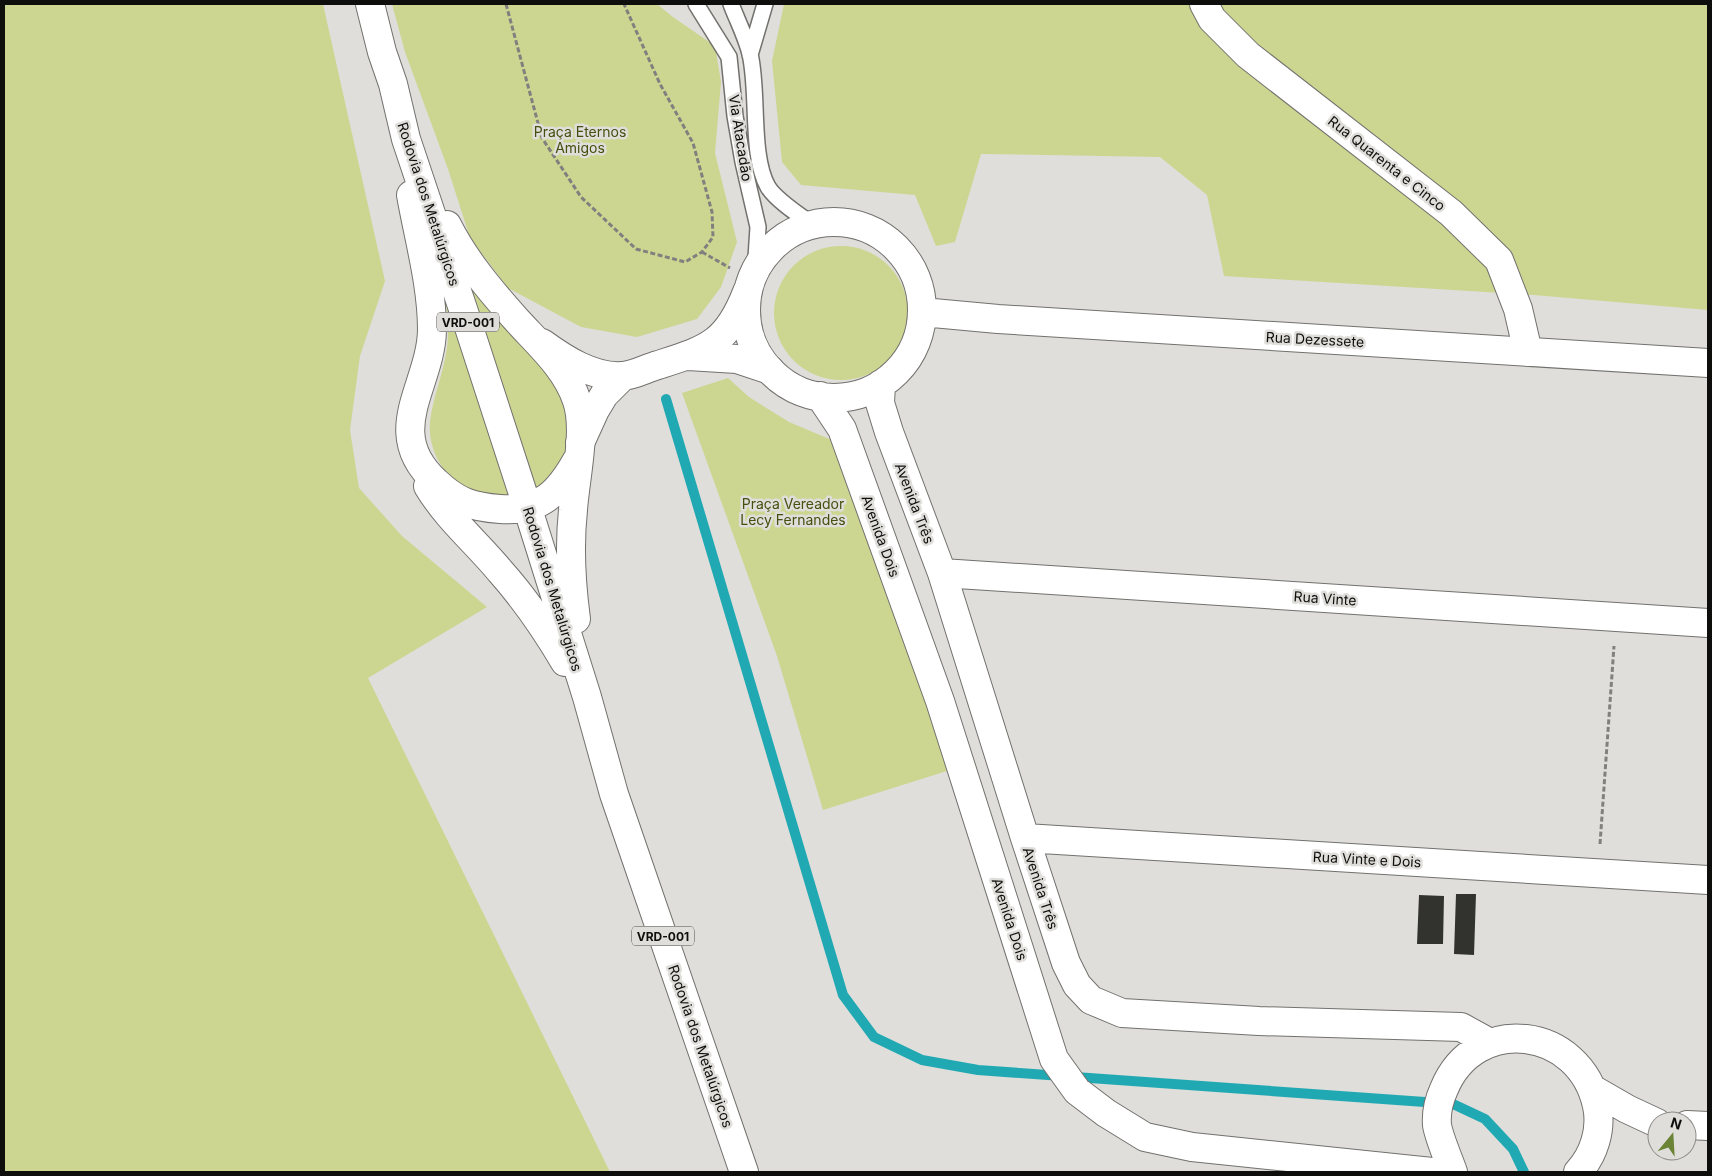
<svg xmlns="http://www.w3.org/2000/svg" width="1712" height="1176" font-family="Inter,sans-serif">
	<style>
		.green { fill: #cdd691 }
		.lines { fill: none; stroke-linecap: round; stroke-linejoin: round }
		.stream { stroke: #21a9b3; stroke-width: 10 }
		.building { fill: #32322f }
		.lane-casing { stroke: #72716e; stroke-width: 18 }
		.street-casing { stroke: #72716e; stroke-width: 30 }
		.secondary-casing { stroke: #72716e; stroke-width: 30 }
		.primary-casing { stroke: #72716e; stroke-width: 30 }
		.path { stroke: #81807e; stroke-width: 3; stroke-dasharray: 5 2.5; stroke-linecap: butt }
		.lane { stroke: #fff; stroke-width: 15 }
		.street { stroke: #fff; stroke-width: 28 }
		.secondary { stroke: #fff; stroke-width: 28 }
		.primary { stroke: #fff; stroke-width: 28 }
		.labels { text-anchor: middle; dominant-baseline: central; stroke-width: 5; stroke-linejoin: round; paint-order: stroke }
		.shield { fill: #dfdeda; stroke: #4d4c4a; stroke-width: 1 }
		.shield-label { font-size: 12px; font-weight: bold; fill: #0e0e0d }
		.park-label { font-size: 14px; fill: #484e0e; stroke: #dfdeda }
		.street-label { font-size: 14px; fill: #0e0e0d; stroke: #dfdeda }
	</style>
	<rect width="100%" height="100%" fill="#dfdeda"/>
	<!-- green -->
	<path class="green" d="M4,4H323L385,281L360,356L350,430L359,488L402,536L487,607L368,678L610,1172H4Z
		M392,4H657L673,17L715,46L721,82L715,153L737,242L721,287L697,319L637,337L581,327L508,288L470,238L448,169L405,52Z
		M784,4H1708V310L1534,295L1224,276L1207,195L1160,157L981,154L955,242L936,246L915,195L801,185L782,162L772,61Z
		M774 313a67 67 0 1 1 134 0a67 67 0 1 1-134 0Z
		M443,283L516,500C504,499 488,500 478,496C448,483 427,454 430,421C433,396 444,372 447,347C450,326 446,304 443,283Z
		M469,284L537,357L568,405V451L560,468L534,494Z
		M728,378L749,397L789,422L839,443L897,613L947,771L823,810L777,656L682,393Z"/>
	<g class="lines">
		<!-- stream -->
		<path class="stream" d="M666,399L843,995L874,1037L922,1060L978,1070L1453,1104L1485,1119L1513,1149L1524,1172"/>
	</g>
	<!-- building -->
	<path class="building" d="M1456,894H1476L1474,955L1454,954Z
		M1419,895L1444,896L1443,944H1417Z"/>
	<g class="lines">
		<!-- lane casing -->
		<g class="lane-casing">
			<path id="lane" d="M696,4L729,57L735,116L743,162L758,227L756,258L751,280
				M731,4C737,20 746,37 750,54C759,91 750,156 768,187C776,200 799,215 812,224
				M750,55L765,4"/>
		</g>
		<!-- street casing -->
		<g class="street-casing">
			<path id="street" d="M1204,4L1212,19L1248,55L1451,213L1499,260L1518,309L1528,352
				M746 310a88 88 0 1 1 176 0a88 88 0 1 1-176 0Z
				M922,312L998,319L1708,363
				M881,384L880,403L889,432L942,573L1025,838L1066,963L1077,985L1091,1000L1122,1013L1259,1021L1461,1027L1490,1043
				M820,396L842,429L940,701L1054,1059L1077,1091L1106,1113L1145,1137L1192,1147L1432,1172
				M942,573L1708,623
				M1025,838L1708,880
				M1594,1090L1627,1109L1657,1123
				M1687,1125L1708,1126
				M1453,1172C1449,1160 1439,1138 1437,1125C1436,1113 1439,1100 1444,1089C1475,1013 1580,1026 1597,1106C1602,1129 1594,1155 1578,1172"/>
		</g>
		<!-- secondary casing -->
		<g class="secondary-casing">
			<path id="secondary" d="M542,343C564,359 593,378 622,376C633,376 647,368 658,365C708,349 727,344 747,292
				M688,356L737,359L770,370
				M580,443L595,410L604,395L623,376"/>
		</g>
		<!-- primary casing -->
		<g class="primary-casing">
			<path id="primary" d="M370,4L382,52L393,84L406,139L464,312L527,506L587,697L614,794L744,1172
				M411,195C419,240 432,285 432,330C431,386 381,432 436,482C457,502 472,507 500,509C541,512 559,492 577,460
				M447,225C464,259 489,289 514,317C537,343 566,367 577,401C587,430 575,479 573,510C569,547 571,582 576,619
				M428,486C447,518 476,542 500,571C525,599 546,630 565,662"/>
		</g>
		<!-- path -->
		<path class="path" d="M506,4L542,138L581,197L636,249L685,262L702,252L713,237L712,212L693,143L660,84L624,4
			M702,252L730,268
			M1600,844L1614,646"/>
		<!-- lane -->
		<use href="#lane" class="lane"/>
		<!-- street -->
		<use href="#street" class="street"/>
		<!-- secondary -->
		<use href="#secondary" class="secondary"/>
		<!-- primary -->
		<use href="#primary" class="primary"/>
	</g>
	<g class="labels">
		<!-- shield labels -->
		<g class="shield">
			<rect x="437" y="312.5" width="62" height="19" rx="4"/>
			<rect x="632" y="926.5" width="62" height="19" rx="4"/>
		</g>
		<g class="shield-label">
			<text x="468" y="322">VRD-001</text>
			<text x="663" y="936">VRD-001</text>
		</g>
		<!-- park labels -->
		<g class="park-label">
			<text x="580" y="131">Praça Eternos<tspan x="580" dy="16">Amigos</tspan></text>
			<text x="793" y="503">Praça Vereador<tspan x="793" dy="16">Lecy Fernandes</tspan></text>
		</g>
		<!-- street labels -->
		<g class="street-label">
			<text transform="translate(741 138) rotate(81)">Via Atacadão</text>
			<text transform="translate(1387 163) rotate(38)">Rua Quarenta e Cinco</text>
			<text transform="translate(429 204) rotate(72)">Rodovia dos Metalúrgicos</text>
			<text transform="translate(1315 339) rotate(3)">Rua Dezessete</text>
			<text transform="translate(915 503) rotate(69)">Avenida Três</text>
			<text transform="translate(881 536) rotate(70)">Avenida Dois</text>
			<text transform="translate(553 589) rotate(73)">Rodovia dos Metalúrgicos</text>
			<text transform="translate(1325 598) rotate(4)">Rua Vinte</text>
			<text transform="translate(1367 859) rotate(3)">Rua Vinte e Dois</text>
			<text transform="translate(1041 888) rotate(72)">Avenida Três</text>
			<text transform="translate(1010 919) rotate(72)">Avenida Dois</text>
			<text transform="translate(701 1046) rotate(71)">Rodovia dos Metalúrgicos</text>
		</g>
	</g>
	<!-- border -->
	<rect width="1712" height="1176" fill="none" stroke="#0e0e0d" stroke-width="10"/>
	<!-- north arrow -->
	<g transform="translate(1672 1136) rotate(18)"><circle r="24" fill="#dfdeda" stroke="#8b8b88"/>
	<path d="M0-4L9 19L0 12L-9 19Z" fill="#6a8335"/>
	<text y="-8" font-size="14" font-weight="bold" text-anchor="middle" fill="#0e0e0d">N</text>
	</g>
</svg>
